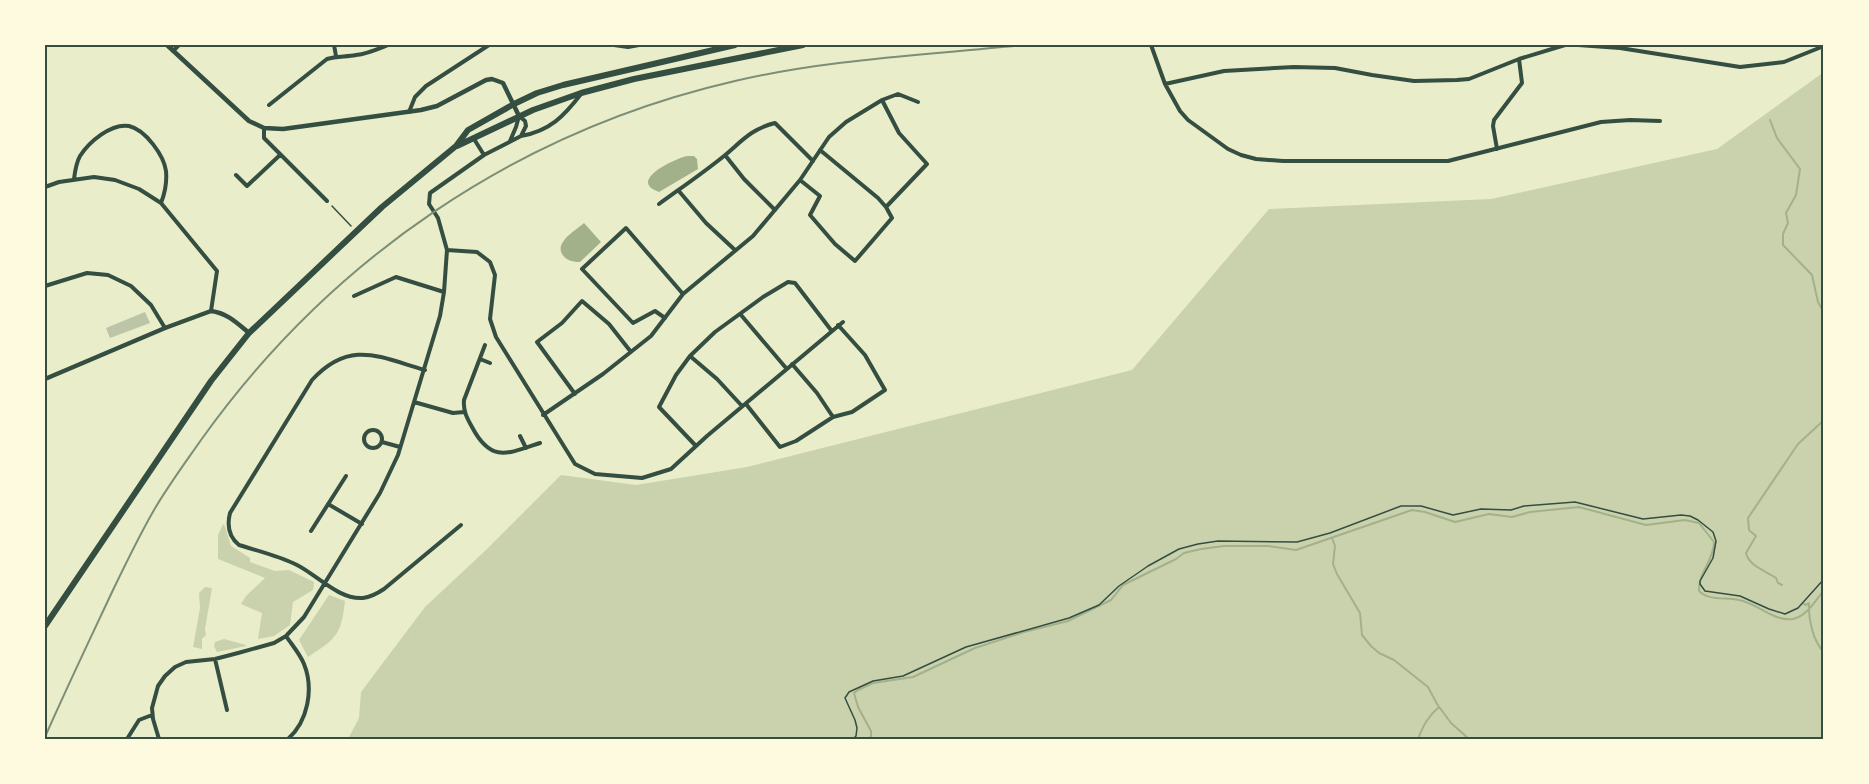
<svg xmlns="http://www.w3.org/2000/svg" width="1869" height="784" font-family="Montserrat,sans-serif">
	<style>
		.green { fill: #cad2ad }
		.water { fill: #a3b18a }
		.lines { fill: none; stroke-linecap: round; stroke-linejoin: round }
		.stream { stroke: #a3b18a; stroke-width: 2 }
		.building { fill: #bcc5a7 }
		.path { stroke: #344e41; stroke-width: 1.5 }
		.minor { stroke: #344e41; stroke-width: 4 }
		.tertiary { stroke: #344e41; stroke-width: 4.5 }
		.trunk { stroke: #344e41; stroke-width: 6 }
		.rail { stroke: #7c8e77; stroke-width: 2 }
		.neatline { fill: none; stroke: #344e41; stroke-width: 2 }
	</style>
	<rect width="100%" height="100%" fill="#e9edc9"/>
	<!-- green -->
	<path class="green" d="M1824,72V739H348L359,718L361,692L425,607L486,550L561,475L636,485L747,467L1132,370L1269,209L1491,199L1717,149Z
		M223,524L225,526L231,546L250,558V562L275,571L289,570L314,582L313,590L293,602L290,625L274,636L258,639L262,613L241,604L246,596L265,578L218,559V535Z
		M205,587L212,588L205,629L206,635L202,639V649L193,647L200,608L199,593Z
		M329,595L345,601C341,635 337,638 308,657L299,640Z
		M224,639L246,645V646L217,652L214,646L215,642Z"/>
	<!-- water -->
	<path class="water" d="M687,156H694L697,159L698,169L659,192C627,181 674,159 687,156Z
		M584,223L601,242L580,262C574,262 566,261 562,254C555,242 576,230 584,223Z"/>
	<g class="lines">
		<!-- stream -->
		<path class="stream" d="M1770,120L1777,138L1800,169L1796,195L1786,213L1788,223L1783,234V245L1812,275L1818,302L1824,313
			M1332,538L1335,546L1333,564L1337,574L1360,613L1362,635L1371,646L1379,653L1394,660L1428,687L1437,704L1451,723L1469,739
			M1782,585L1778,583L1776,578C1766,571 1749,566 1746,553L1756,536L1749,530L1748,518L1798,444L1824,420
			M1804,604L1806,605L1809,603C1808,618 1813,642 1824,652
			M869,739L871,736V731L858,707L854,693L858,690L873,683L913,677L975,648L1024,632L1068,621L1111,600L1123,585L1176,559L1184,553L1201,549L1224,546H1268L1296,550L1412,510L1425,512L1455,522L1489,514L1512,517L1530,512L1579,507L1646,525L1685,520L1699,523L1714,542C1714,560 1698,573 1699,591C1709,601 1725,597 1739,600C1757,603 1774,622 1793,619C1806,617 1816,600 1824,590
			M1418,739C1423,726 1428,716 1439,707"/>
	</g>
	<!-- building -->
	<path class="building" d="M145,312L150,323L110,338L106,328Z"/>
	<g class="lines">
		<!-- path -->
		<path class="path" d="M332,206L351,226
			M853,739L856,736L857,728L855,720L845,698L849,692L873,681L903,676L966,647L1069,618L1099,605L1119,586L1148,566L1179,549L1198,544L1218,541L1297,542L1330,533L1401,506H1421L1453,515L1481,509L1511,510L1524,506L1575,502L1643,519L1681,515L1690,516L1698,520L1713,532L1716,541L1713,558L1700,581V584L1705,591L1740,596L1769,609L1785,614L1798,608L1824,579"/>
		<!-- minor -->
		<path class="minor" d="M334,45L336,56
			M614,45L628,47L639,45
			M1151,45L1165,84L1180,111L1188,120L1228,149L1241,155L1256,159L1283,161H1448L1601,122L1630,120L1660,121
			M1578,45L1620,48L1740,67L1784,62L1824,46
			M173,51L179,45
			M1165,84L1224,71L1294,67L1335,68L1372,75L1414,81L1457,80L1469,79L1519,59L1565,45
			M269,105L327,59C337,56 346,57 356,55C367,54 378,49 388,45
			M409,112L415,97L426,86L489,45
			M264,128V138L327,201
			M521,136C550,131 564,116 581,94
			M474,139L484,155
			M1497,149L1493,126L1494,120L1522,83L1519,59
			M820,150L878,198L886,207
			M725,155L744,179L775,210
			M236,175L247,186L280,155
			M74,179C75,171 76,163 80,156C89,142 111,123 129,126C146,130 164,156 166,171C167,182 165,193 161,203
			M800,180L820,196L810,215L835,244L855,261L892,218L886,207L927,164L899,133L882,100
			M45,187L59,182L94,177L115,180L139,189L161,203L217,271L211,311
			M678,190L706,223L735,250
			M659,204C681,188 703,173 724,156C742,141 751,129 775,123L813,161
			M447,250L477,252L490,262L495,275L490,319L496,337L575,464L595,474L642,478L671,469L707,436L843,322
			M45,286L87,273L108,275L131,286L151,305L165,328
			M354,296L396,277L444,292
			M741,315L786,368
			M665,318L655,311L633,323L582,269L626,228L683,294
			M485,345L464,400C463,411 467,418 472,427C491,463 507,454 540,443
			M690,356L717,379L742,406
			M480,359L490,363
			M792,364L817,393L833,417
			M425,370C379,357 350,339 312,380L230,513C227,525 229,537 239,545C258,551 279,556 297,565C317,575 339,600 363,598C371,597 378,593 384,589L461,525
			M575,394L537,342L562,323L582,301L609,324L631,352
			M414,402L453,413L464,412
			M746,404L780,447L796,441L833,417L852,412L885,390L865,355L838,325
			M543,415L603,374L651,336L683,294L753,236L800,180L829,137L846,122L882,100L898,94L918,102
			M364 439a9 9 0 1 1 18 0a9 9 0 1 1-18 0Z
			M520,436L526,448
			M382,442L400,447
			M696,446L659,407L676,375L690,356L715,332L763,297L788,282L795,283L831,330
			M328,504L362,524
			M311,531L346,476
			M286,636C292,645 300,654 304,664C314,689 308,721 288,739
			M215,659L227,710
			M127,739L139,720L152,715
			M159,739L153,719L152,708L158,686L165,676L175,667L186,662L215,659L238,653L274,643L286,636L304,617L380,493L398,455L440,316L444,292L447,250L438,218L429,204L430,193L484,155L521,136L526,126L525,121L519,116L516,127L510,141"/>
		<!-- tertiary -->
		<path class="tertiary" d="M167,45L249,121L264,128L283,129L421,110L437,106L486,80L492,79L503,83L519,116
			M45,379L165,328L211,311C227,313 237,323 249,333"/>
		<!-- trunk -->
		<path class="trunk" d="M457,146L533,110L581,93L634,79L803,45
			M45,626L211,381L249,333L382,207L456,146L468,130L514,104L537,93L563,85L735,45"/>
		<!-- rail -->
		<path class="rail" d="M45,737C67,687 90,639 113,590C126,563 139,536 154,510C168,486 185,463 201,440C330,259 517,131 735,81C828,59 928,55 1023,45"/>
	</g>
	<!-- border -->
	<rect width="1869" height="784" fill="none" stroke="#fefae0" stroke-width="93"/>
	<rect x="46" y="46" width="1776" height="692" class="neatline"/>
</svg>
